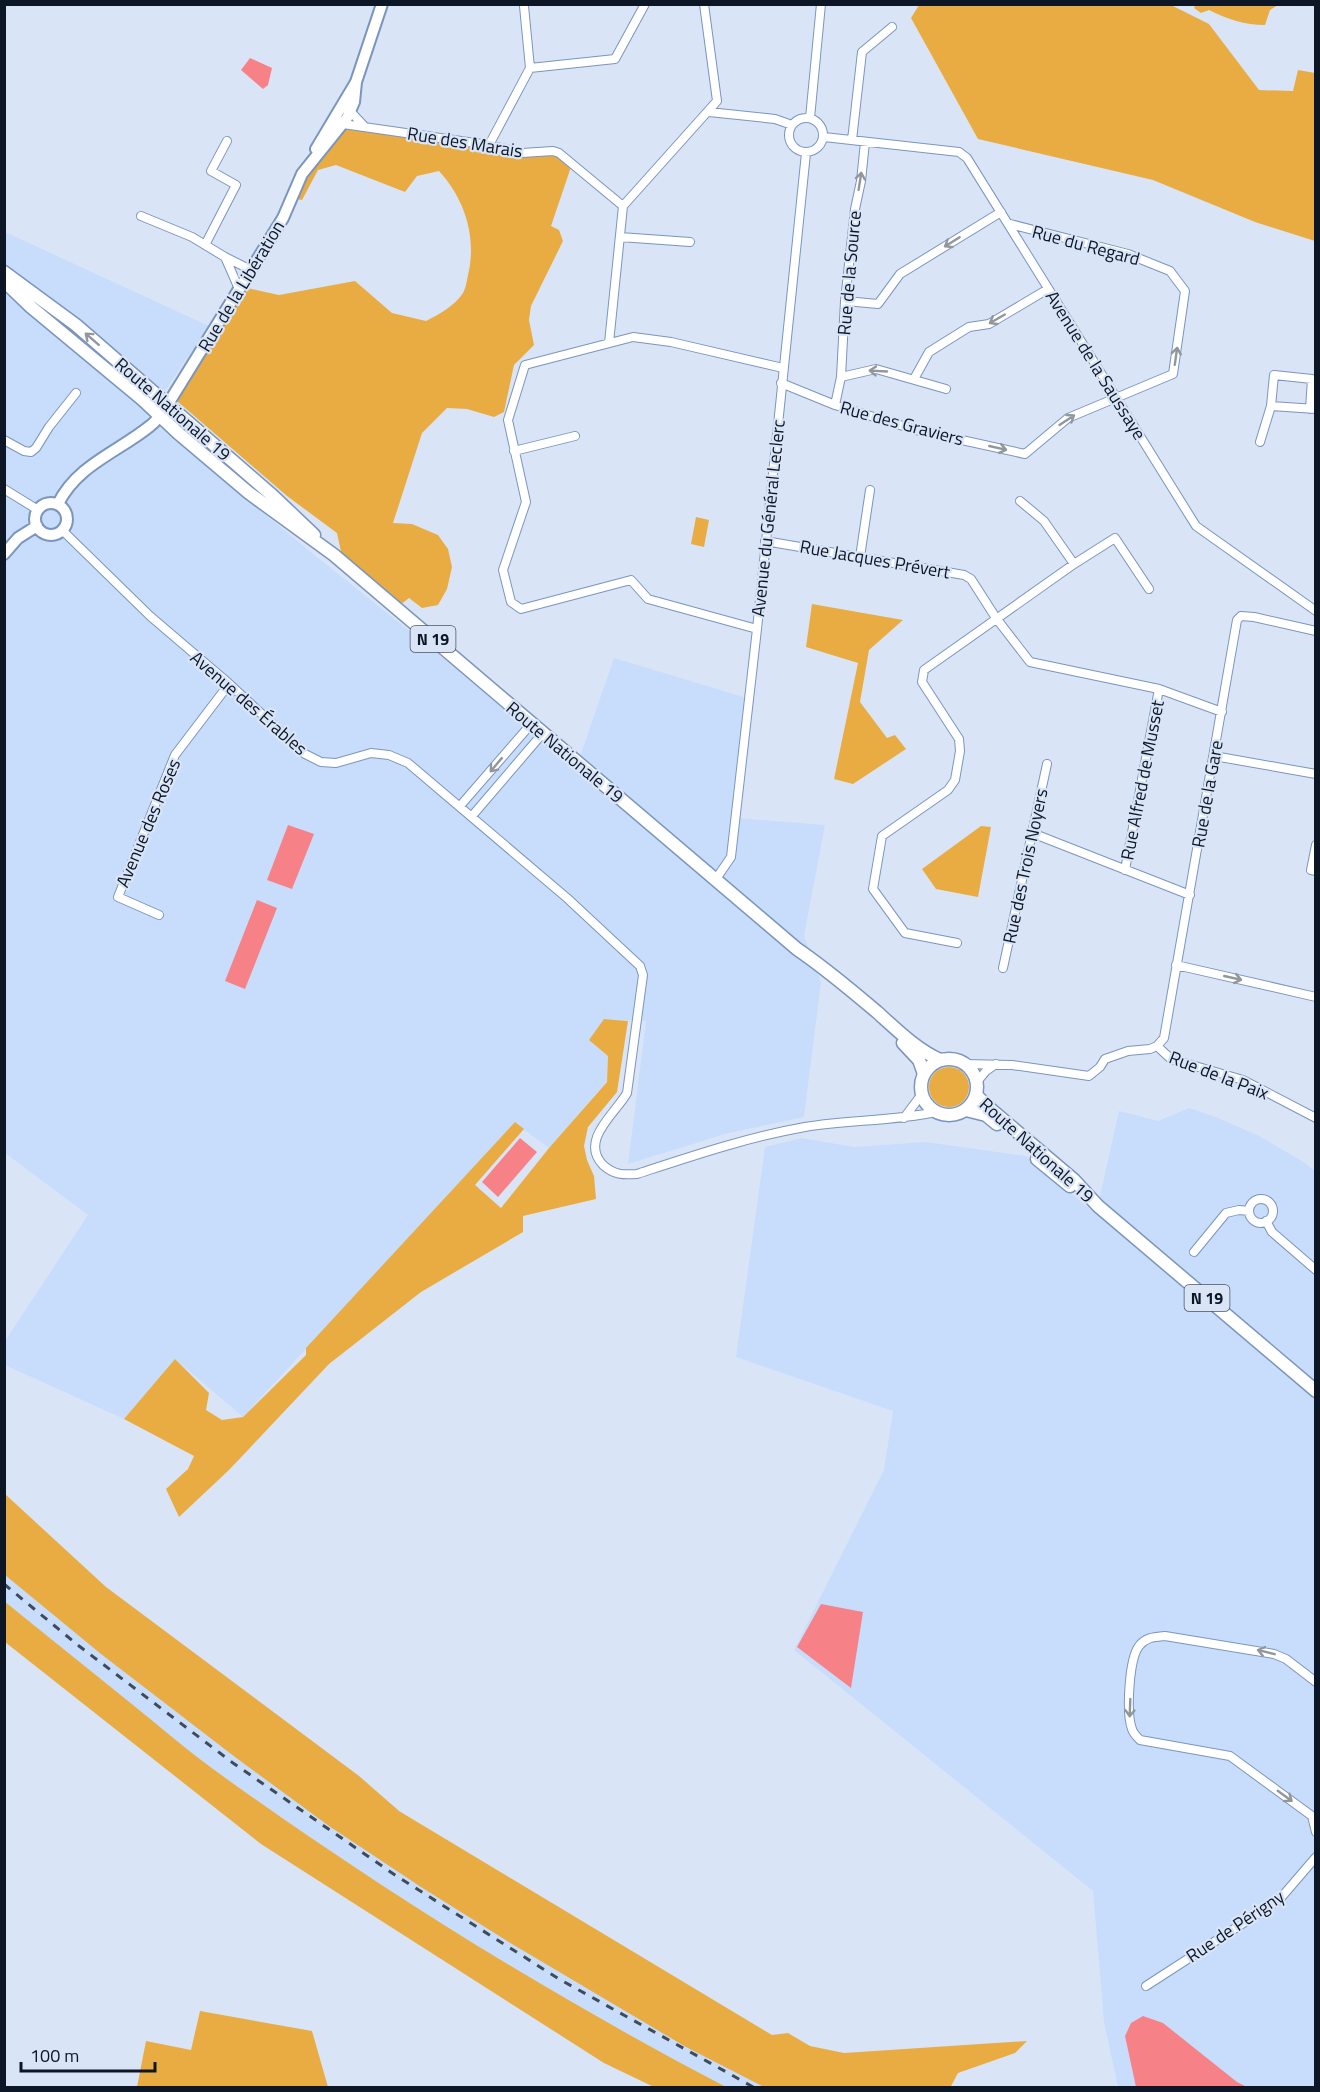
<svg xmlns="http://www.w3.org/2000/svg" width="1320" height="2092" font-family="'Titillium Web',sans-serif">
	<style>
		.built { fill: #c8ddfb }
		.green { fill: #e9ac42 }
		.water { fill: #f68288 }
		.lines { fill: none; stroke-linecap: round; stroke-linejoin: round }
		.street-casing { stroke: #7a95be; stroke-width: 10 }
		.secondary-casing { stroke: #7a95be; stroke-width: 14 }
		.primary-casing { stroke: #7a95be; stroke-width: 15 }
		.street { stroke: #fff; stroke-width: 8 }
		.secondary { stroke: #fff; stroke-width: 10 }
		.primary { stroke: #fff; stroke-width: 12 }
		.rail { stroke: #3f4a5a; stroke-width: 3; stroke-dasharray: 8 8; stroke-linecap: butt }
		.oneway { stroke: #92969d }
		.labels { text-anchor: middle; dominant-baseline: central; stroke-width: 4.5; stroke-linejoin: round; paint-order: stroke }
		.shield { fill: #d9e5f7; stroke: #4a5464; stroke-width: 1.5 }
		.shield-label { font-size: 16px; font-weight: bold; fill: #0c1625 }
		.street-label { font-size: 18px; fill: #0c1625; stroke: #d9e5f7 }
	</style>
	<rect width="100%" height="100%" fill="#d9e5f7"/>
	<!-- built -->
	<path class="built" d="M5,232L209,326L147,417L312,553L577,765L614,658L747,698L736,818L825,825L804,936L821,982L804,1117L725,1134L628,1164L646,1021L604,1019L608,1056L607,1081L549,1148L515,1123L243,1417L175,1359L124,1419L5,1365V1341L88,1215L5,1153Z
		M1189,1108L1216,1117L1259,1136L1302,1161L1315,1171V2087H1118L1104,2022L1093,1891L794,1650L884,1470L893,1411L736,1357L765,1147L802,1138L854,1147L926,1142L1026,1156L1096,1214L1119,1111L1158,1121Z
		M4,1494L106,1587L359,1776L483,1883L816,2087H654L604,2063L261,1844L5,1642Z"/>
	<!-- green -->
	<path class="green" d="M1196,4L1278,5L1270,10L1265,25C1245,25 1227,19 1209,10L1201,13L1194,8Z
		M919,5H1171L1209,24L1259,90L1293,91L1298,70L1315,73V241L1255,222L1153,180L978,139L911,18Z
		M344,129L558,155L571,167L551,226L559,230L563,241L531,306L529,320L534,345L514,365L504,412L494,417L467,409L447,408L422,433L393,523L412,524L438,535L448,549L452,567L447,589L438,605L422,608L409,598L400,605L343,561L337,533L287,496L177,401L247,288L279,295L355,281L392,313L426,321C440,314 454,306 463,293C466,288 467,280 468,275C477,238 465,199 439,171L417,176L405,192L336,165L318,170L302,200L297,199L315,163Z
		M696,517L709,520L704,547L691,544Z
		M812,604L903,620L869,650L860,702L887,738L895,735L906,749L853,784L834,779L858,663L806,647Z
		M981,826L991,827L978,897L936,889L922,869Z
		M604,1019L628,1021L617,1092L588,1127L584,1146L587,1160L594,1176L596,1199L523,1216V1232L421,1292L329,1364L229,1470L179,1517L166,1489L188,1469L194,1456L124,1419L175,1359L209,1393L206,1410L222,1420L243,1417L306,1355V1348L515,1122L524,1129L475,1185L501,1208L549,1148L607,1082L608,1056L589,1040Z
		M929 1087a20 20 0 1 1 40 0a20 20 0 1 1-40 0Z
		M5,1494L106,1587L359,1776L399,1811L772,2035L788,2033L810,2046L844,2053L1027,2041L1015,2053L958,2073L950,2088L764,2087L686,2047L512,1944L421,1887L329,1826L235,1757L101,1654L5,1575Z
		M4,1601C52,1640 101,1679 149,1718C170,1735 191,1753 213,1769C376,1887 548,1994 726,2087H654L604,2063L261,1844L5,1642Z
		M200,2011L312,2031L328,2087H137L146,2041L191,2050Z"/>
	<!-- water -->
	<path class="water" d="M250,58L272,68L268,85L263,89L241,70Z
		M288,825L314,834L292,889L267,880Z
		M257,900L277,908L245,989L225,981Z
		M520,1138L537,1152L498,1197L482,1182Z
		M821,1604L863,1612L851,1688L797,1647Z
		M1143,2016L1163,2023L1237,2082L1247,2087H1136L1125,2036L1131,2023Z"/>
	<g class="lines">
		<!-- street casing -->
		<g class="street-casing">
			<path id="street" d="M530,68L615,59L645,4
				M347,110L350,111L365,127
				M709,112L775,119L792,125
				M789 135a17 17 0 1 1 34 0a17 17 0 1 1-34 0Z
				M810,118L821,4
				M341,121L343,124L489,145L522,153L553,151L559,153L623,206
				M824,137L959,152L967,158L1196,526L1316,611
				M852,140L862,52L892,27
				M489,145L530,68L524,6
				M623,206L717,101L704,4
				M141,216L192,237L225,257L251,270
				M620,237L690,242
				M205,245L236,185L211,171L227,141
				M225,257L239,289
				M845,301L878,304L900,274L1001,212
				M609,343L623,206
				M841,377L876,369L946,389
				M914,379L929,352L969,327L989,324L1048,289
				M781,383L835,405L916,430L1025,454L1068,418L1173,374L1185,291L1170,271L1128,254L1010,224
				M835,405L841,377L845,301L855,209L861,181L865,142
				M1271,406L1316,409
				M4,440L24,451L31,452L36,448L49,427L76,393
				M1260,442L1271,406L1274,375L1312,379L1310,409
				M514,451L575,436
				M4,489L38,510
				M1020,501L1044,521L1074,564
				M62,530L150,616L225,680L305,754L321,762L336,763L371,753L389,755L408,763L567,898L640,966L643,975L627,1093C616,1113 579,1140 603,1165C614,1175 623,1175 637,1174C692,1156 748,1137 805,1127C849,1120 893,1121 936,1112
				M765,541L964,575L971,579L996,618L1030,662L1159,689L1222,712
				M860,557L870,490
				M757,629L648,599L631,580L521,609L511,602L503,570L526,502L508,420L525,365L633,337L671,342L783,368
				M1214,756L1316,774
				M460,806L532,723
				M472,816L543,733
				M1032,833L1190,895
				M1316,845L1311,870L1316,871
				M1125,870L1159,689
				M716,879L731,857L757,629L806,153
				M159,915L118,897L175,755L229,684
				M957,943L905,933L873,889L882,836L948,790L955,780L960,751L959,739L922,682L924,670L1074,564L1115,538L1149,589
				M1176,965L1316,997
				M1003,968L1047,764
				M1157,1046L1164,1038L1237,620L1241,616L1254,617L1316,631
				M1157,1046L1171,1059L1243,1080L1316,1118
				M964,1064L1012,1065L1089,1076L1100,1067L1105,1059L1128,1051L1150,1049L1157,1046
				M976,1083L986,1071L996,1064
				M904,1118L922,1094
				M1249 1211a12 12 0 1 1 24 0a12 12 0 1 1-24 0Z
				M1266,1221L1272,1232L1316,1270
				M1194,1252L1226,1213L1239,1210L1249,1211
				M1316,1682L1286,1659L1274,1654L1165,1636C1155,1637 1146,1637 1139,1646C1129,1659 1126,1713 1132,1729C1133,1733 1137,1737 1140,1740L1230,1756L1312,1816L1316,1832
				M1146,1986L1279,1900L1316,1857"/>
		</g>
		<!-- secondary casing -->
		<g class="secondary-casing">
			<path id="secondary" d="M316,149L356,82L382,4
				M35 519a16 16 0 1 1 32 0a16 16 0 1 1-32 0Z
				M58,504C77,465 118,452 150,426C158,420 163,412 168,404L283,218L302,174L347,118L354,102L356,82
				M4,554L18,538L37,526"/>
		</g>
		<!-- primary casing -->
		<g class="primary-casing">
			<path id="primary" d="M4,272L76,325L273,496L314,535
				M4,281L31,307L143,400L178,433L249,493L334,555L797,949C825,968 851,990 877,1012C897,1030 916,1049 940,1060
				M903,1043L919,1060L924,1074
				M921 1087a28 28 0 1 1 56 0a28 28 0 1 1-56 0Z
				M976,1095L988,1107L1074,1180L1098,1206L1316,1391
				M966,1110L986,1115L997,1124
				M1037,1159L1070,1186"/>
		</g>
		<!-- street -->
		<use href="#street" class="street"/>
		<!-- secondary -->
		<use href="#secondary" class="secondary"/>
		<!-- primary -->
		<use href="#primary" class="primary"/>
		<!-- rail -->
		<path class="rail" d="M4,1584L79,1646L233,1763L395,1875L559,1979L755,2088"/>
	</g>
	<!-- one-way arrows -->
	<defs><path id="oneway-shaft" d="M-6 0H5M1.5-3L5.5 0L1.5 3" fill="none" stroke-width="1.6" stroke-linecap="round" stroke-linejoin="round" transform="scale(1.5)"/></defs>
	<g class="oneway">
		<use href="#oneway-shaft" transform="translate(860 181) rotate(-81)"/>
		<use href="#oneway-shaft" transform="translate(952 242) rotate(148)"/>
		<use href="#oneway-shaft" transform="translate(997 319) rotate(150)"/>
		<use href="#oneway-shaft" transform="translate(92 339) rotate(-139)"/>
		<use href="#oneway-shaft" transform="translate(1176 356) rotate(-82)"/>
		<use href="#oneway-shaft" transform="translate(878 371) rotate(-177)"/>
		<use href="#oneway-shaft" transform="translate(1067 420) rotate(-33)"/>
		<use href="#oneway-shaft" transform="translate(998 448) rotate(13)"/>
		<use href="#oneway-shaft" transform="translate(496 765) rotate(130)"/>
		<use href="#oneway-shaft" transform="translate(1233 978) rotate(13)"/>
		<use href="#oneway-shaft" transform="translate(1266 1652) rotate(-166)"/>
		<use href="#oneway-shaft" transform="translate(1130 1708) rotate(92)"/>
		<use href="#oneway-shaft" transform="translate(1285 1796) rotate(36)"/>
	</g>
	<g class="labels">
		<!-- shield labels -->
		<g class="shield">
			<rect x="410.5" y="626" width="45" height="26" rx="4.5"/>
			<rect x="1184.5" y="1285" width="45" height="26" rx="4.5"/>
		</g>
		<g class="shield-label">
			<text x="433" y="639">N 19</text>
			<text x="1207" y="1298">N 19</text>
		</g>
		<!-- street labels -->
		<g class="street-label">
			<text transform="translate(465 142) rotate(9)">Rue des Marais</text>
			<text transform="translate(1086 245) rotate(15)">Rue du Regard</text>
			<text transform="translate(849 273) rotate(-85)">Rue de la Source</text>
			<text transform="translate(241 286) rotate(-59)">Rue de la Libération</text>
			<text transform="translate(1096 365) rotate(58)">Avenue de la Saussaye</text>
			<text transform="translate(173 409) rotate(41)">Route Nationale 19</text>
			<text transform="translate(902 423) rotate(15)">Rue des Graviers</text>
			<text transform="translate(768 518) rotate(-84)">Avenue du Général Leclerc</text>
			<text transform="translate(875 559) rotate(10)">Rue Jacques Prévert</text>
			<text transform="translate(249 703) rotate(41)">Avenue des Érables</text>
			<text transform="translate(565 752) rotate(40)">Route Nationale 19</text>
			<text transform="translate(1142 780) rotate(-79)">Rue Alfred de Musset</text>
			<text transform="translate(1207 794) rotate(-80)">Rue de la Gare</text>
			<text transform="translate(148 823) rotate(-67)">Avenue des Roses</text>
			<text transform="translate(1025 866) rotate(-78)">Rue des Trois Noyers</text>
			<text transform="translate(1219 1075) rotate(21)">Rue de la Paix</text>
			<text transform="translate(1037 1150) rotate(42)">Route Nationale 19</text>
			<text transform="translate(1235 1926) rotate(-34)">Rue de Périgny</text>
		</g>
	</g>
	<!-- border -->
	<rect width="1320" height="2092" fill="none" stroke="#0c1625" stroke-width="12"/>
	<!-- scale -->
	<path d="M21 2062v9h134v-9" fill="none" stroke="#0c1625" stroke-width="3"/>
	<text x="30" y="2062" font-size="18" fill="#0c1625" stroke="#d9e5f7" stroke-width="4.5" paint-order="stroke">100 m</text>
</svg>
